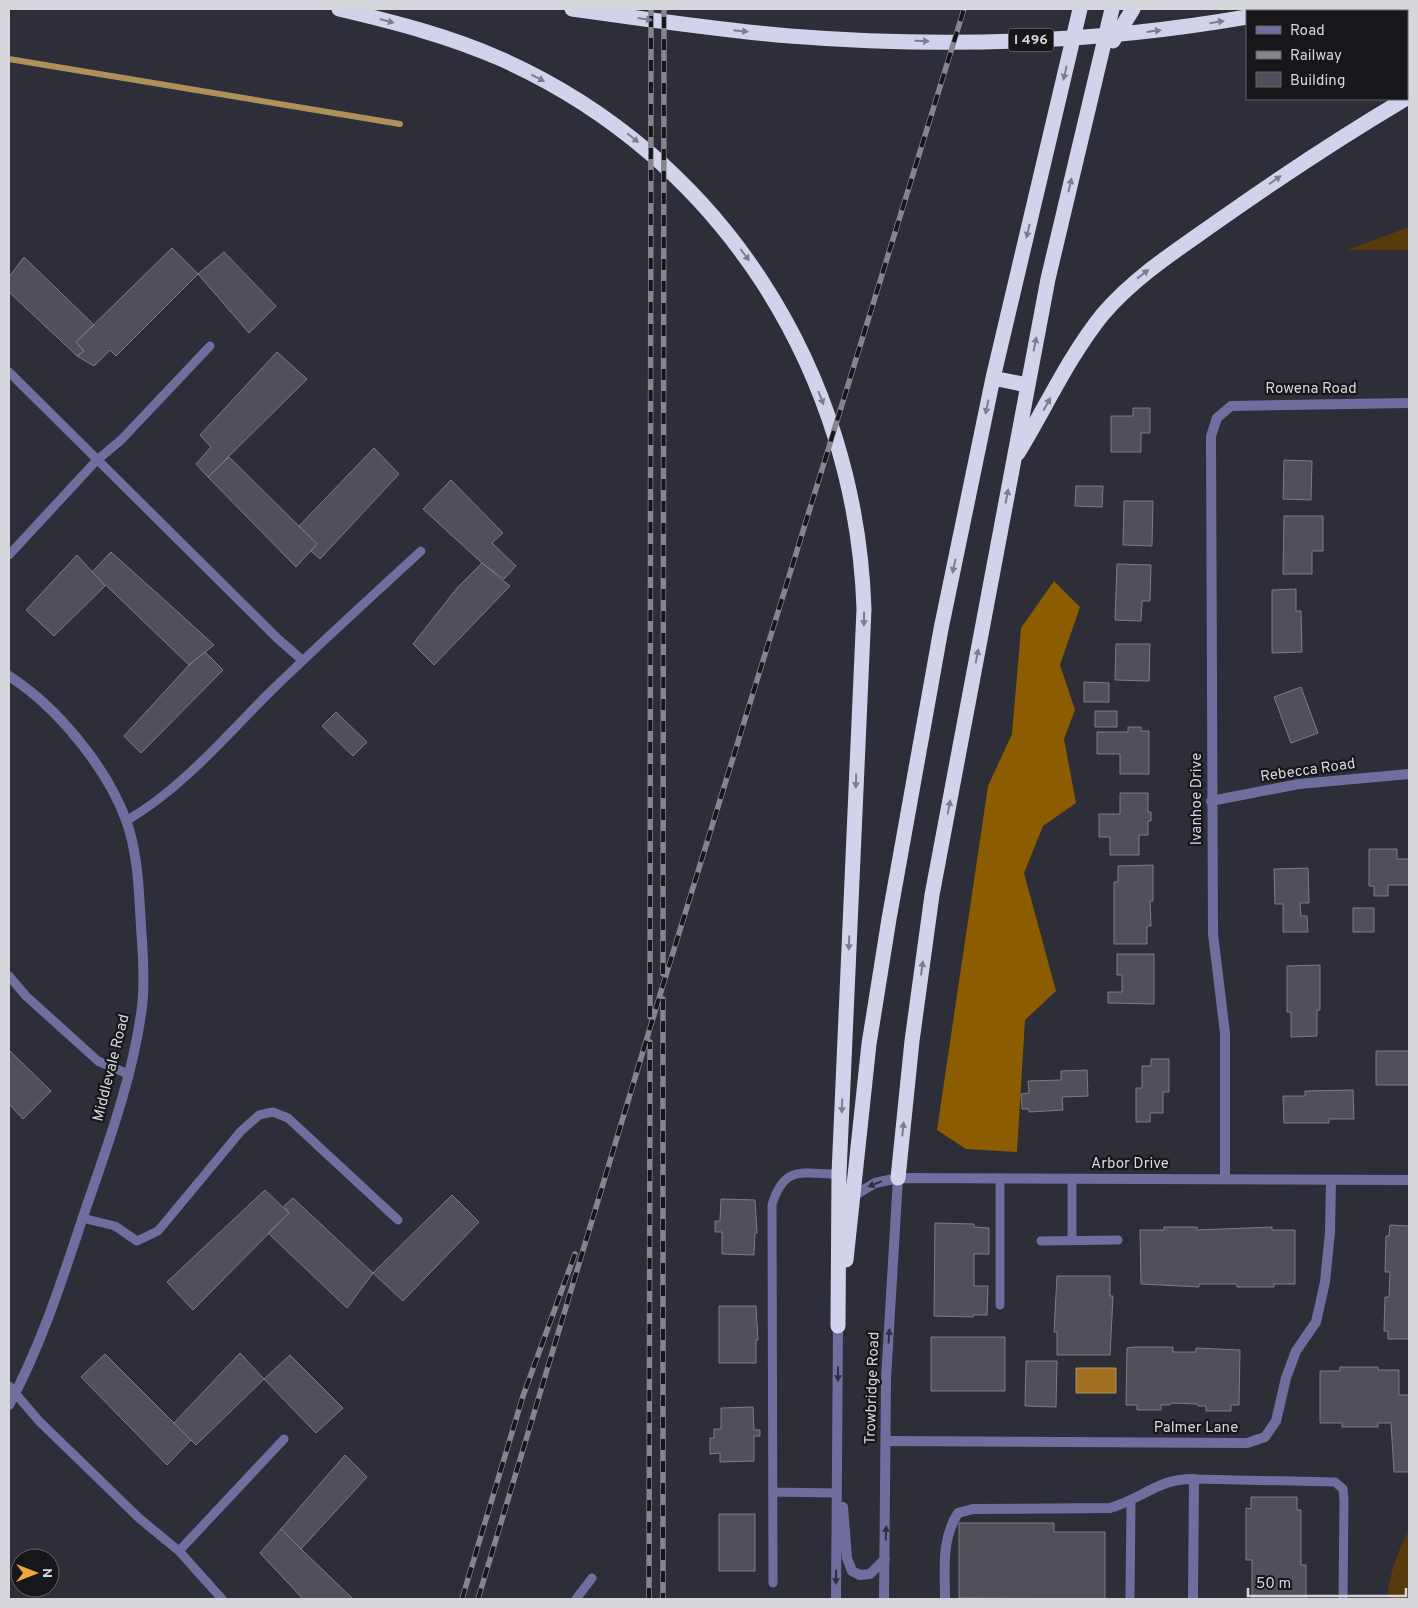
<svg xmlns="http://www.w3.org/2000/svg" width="1418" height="1608" font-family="Overpass,sans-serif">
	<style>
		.green { fill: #583b0d }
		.forest { fill: #8b5c00 }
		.water { fill: #a17022; stroke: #b18f5a }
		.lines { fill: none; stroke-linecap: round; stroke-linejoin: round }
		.stream { stroke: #b18f5a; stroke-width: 6 }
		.building { fill: #50505b; stroke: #7c7c87 }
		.service { stroke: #6f6e9f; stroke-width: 9 }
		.minor { stroke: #6f6e9f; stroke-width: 10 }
		.tertiary { stroke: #6f6e9f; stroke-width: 10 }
		.motorway { stroke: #d2d2eb; stroke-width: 15 }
		.rail-casing { stroke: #85858d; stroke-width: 5.5 }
		.rail { stroke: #16161b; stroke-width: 4; stroke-dasharray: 11; stroke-linecap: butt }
		.oneway { fill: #7d7d8d }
		.oneway2 { fill: #313043 }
		.labels { text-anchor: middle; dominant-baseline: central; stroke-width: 4.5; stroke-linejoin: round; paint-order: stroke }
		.shield { fill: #16161b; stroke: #9c9ca3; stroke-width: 1 }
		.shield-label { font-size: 14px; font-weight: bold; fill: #d6d6dd }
		.street-label { font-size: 15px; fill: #d6d6dd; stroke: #16161b }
	</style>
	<rect width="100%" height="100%" fill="#2d2e37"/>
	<!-- green -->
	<path class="green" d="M1409,227V250H1347Z
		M1409,1531V1599H1388C1388,1577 1398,1550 1409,1531Z"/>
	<!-- forest -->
	<path class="forest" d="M1054,581L1080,607L1060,665L1075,710L1064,739L1076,803L1043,826L1024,873L1056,991L1025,1020L1017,1152L966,1149L937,1130L988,786L1012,734L1021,628Z"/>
	<!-- water -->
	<path class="water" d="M1076,1368H1116V1393H1076Z"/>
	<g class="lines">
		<!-- stream -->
		<path class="stream" d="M9,59L400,124"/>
	</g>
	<!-- building -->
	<path class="building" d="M172,248L198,274L116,356L110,350L94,366L77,356L84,351L76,342Z
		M224,252L276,306L249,333L198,274Z
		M24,257L94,325L76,342L84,351L77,356L9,292V277Z
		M277,352L307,379L208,477L196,464L211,447L200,435Z
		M1133,408H1150V433H1141V452H1111V416H1133Z
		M374,448L399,474L320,559L311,551L317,544L299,526Z
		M229,457L317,544L296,567L208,477Z
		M1284,460L1312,461L1311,500L1283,499Z
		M451,480L503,533L492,543L516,566L504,579L482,563L423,509Z
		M1076,486H1103L1102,507L1075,506Z
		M1124,501H1153L1152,546L1123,545Z
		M1284,516H1323V551H1312V574H1283Z
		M111,552L180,614L214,645L189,665L92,572Z
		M77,555L105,586L54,636L26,610Z
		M482,563L510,586L434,665L413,644L457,588Z
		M1117,564L1151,565L1150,601H1142L1141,621L1115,620Z
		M1296,589V611H1301L1302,652L1272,653V590Z
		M1116,644H1150L1149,681L1115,680Z
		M205,652L223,670L141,753L124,736L189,665Z
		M1084,682L1109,683V702H1084Z
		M1301,687L1318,733L1291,743L1274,697Z
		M1095,711H1117V727H1095Z
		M336,712L367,742L353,756L322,726Z
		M1128,727H1141V731H1149V774H1120V754H1097V732H1128Z
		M1120,793H1148V812H1151V821H1148V835H1139V855H1110V837H1099V814H1120Z
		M1369,849H1397V859H1409V885H1388V896H1374V886H1369Z
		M1153,865V901H1150L1151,926H1147V944H1114V882H1118V866Z
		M1308,868L1309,903H1300L1301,916H1307L1308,932H1283V904H1275L1274,869Z
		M1353,908H1374V932H1353Z
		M1117,954H1154V1004L1108,1003V992H1122V975H1117Z
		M1320,965V1010H1317V1036L1291,1037V1012H1287V966Z
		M9,1050L51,1091L23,1119L9,1104Z
		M1376,1051H1409V1085H1376Z
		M1151,1059H1169V1092H1163V1113H1150V1122H1136V1088H1142V1066H1151Z
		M1087,1070L1088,1096L1062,1097L1063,1110L1029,1112V1109H1022L1021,1094L1029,1093L1028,1081L1061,1080V1071Z
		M1353,1090L1354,1119H1329V1123H1284L1283,1096H1305V1091Z
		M265,1190L289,1213L193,1310L167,1282Z
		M452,1195L479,1222L403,1301L373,1273Z
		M293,1198L373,1273L347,1308L268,1233L289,1213L284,1206Z
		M721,1199L755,1200L757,1233H755L754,1255L722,1254V1232H715V1221H720Z
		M935,1223L974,1224V1227L989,1228V1254H974V1286H988L987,1315H973V1317L934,1316Z
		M1390,1225L1409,1226V1339H1388V1331H1384L1385,1297H1389L1390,1272H1385L1386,1236H1389Z
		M1164,1227H1197V1230L1272,1227V1230H1295V1284H1274V1287H1237V1284H1199V1287L1141,1284L1140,1230H1164Z
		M1057,1276H1110V1296H1113L1110,1355H1057V1332H1054Z
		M719,1306H756L758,1340H756V1363H719Z
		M931,1337H1005V1391H931Z
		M1135,1347H1173V1352H1196V1348L1240,1350L1239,1405H1231V1411H1206V1406H1198L1197,1404L1171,1403L1170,1405H1161V1410H1137V1405H1126L1127,1348Z
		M240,1353L264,1379L196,1445L174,1423Z
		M105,1354L191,1440L167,1465L81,1377Z
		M290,1355L343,1408L316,1433L264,1379Z
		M1026,1361H1057L1056,1407L1025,1406Z
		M1340,1367H1378V1370H1399V1395H1409V1472H1394L1391,1423H1378V1427H1342V1423H1320V1371H1340Z
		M753,1407L754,1430H760V1436H754V1461L720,1462V1453L710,1454V1438H714V1429H721V1408Z
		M345,1455L367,1477L301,1549L281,1529Z
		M1251,1497H1297V1510H1301V1565H1306V1599H1252V1560H1246V1508L1251,1509Z
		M719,1514H755V1571H719Z
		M959,1523H1054V1532H1105V1599L959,1598Z
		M281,1529L301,1549L353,1599H303L260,1553Z"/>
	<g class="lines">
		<!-- service -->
		<path class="service" d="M9,372L277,638L302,660
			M9,555L96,461L121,440L210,346
			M126,821C181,789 223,739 268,694C318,645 370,598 421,551
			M9,976L26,996L98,1061L128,1074
			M1000,1178V1305
			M1072,1179V1241
			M82,1218L115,1226L137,1241L158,1231L241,1131L259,1115L273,1112L288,1118L398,1220
			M1041,1241L1118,1240
			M9,1386L39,1421L140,1519L179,1551L222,1599
			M1194,1479L1335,1482L1343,1489L1344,1500L1343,1599
			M773,1492L837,1493
			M179,1551L284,1439
			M773,1583L772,1205C784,1164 803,1174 839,1174
			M576,1599L592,1578
			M1130,1599L1131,1502"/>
		<!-- minor -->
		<path class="minor" d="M9,676C56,706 106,766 126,820C138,853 139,891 141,927C143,952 145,981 142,1007C133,1077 108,1144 85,1211C63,1277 42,1344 9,1405
			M1211,801L1299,784L1409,774
			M1225,1179V1033L1213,934L1211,436L1217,418L1231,406L1409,403
			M855,1195L875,1183L898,1178L1409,1180
			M886,1441L1247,1443L1265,1437L1276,1421L1286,1378L1296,1351L1316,1322L1325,1282L1330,1232L1331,1180
			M945,1599C945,1569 941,1540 958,1513L973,1509L1110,1508C1142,1499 1159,1478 1194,1479L1193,1599"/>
		<!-- tertiary -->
		<path class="tertiary" d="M843,1507L847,1558L852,1571L860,1575L870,1574L885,1559
			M836,1599L838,1326
			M884,1599L886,1379L898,1178"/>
		<!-- motorway -->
		<path class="motorway" d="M339,9C394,22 449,36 501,59C721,157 856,371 864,609L839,1174L838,1326
			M572,9C645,19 717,30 790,36C942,48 1097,43 1247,17
			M1280,11L1292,9
			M1113,41L1133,9
			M993,378L1027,385
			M1018,453C1046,407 1069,356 1103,314C1136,276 1177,250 1218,221C1279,178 1341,137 1405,99
			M898,1178L912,1041L932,895L1048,279L1112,9
			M846,1260L869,1044L889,919L941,629L993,378L1080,9"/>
		<!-- rail casing -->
		<g class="rail-casing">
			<path id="rail" d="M663,974L664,9
				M663,999V1599
				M650,1017L651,9
				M462,1599L523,1396L575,1254
				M478,1599L663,985L964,9
				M649,1599L650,1042"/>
		</g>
		<!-- rail -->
		<use href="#rail" class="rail"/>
	</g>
	<!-- one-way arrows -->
	<defs><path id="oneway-solid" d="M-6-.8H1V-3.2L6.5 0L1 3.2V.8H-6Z" transform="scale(1.25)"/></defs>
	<g class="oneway">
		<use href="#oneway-solid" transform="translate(645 19) rotate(8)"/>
		<use href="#oneway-solid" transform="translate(387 21) rotate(15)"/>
		<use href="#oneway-solid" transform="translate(1217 22) rotate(-9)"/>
		<use href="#oneway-solid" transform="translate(741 31) rotate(6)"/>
		<use href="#oneway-solid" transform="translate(1154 31) rotate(-7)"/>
		<use href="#oneway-solid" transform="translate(922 41) rotate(1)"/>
		<use href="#oneway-solid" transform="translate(1065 73) rotate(103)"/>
		<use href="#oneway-solid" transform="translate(538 78) rotate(27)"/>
		<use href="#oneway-solid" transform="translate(633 138) rotate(39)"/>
		<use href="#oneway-solid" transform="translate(1275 180) rotate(-35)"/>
		<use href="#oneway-solid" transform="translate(1070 185) rotate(-77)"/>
		<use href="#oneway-solid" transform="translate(1028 231) rotate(103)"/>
		<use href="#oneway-solid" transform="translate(745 255) rotate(53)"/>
		<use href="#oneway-solid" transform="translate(1143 274) rotate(-38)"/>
		<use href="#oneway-solid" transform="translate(1035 344) rotate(-79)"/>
		<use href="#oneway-solid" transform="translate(821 398) rotate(69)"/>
		<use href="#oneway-solid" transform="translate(1047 404) rotate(-61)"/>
		<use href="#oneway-solid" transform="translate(987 407) rotate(102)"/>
		<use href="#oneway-solid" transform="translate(1007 496) rotate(-79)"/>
		<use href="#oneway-solid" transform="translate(954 566) rotate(102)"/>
		<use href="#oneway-solid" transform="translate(864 619) rotate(91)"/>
		<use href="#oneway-solid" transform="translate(977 656) rotate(-79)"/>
		<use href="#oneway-solid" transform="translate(856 781) rotate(92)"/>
		<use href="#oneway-solid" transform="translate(949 807) rotate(-79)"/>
		<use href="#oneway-solid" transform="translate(849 943) rotate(92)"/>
		<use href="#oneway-solid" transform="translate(922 968) rotate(-82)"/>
		<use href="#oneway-solid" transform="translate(842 1106) rotate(92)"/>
		<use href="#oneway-solid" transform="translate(903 1129) rotate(-84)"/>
	</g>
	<g class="oneway2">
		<use href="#oneway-solid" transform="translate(875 1184) rotate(158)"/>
		<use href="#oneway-solid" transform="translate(889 1336) rotate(-87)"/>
		<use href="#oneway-solid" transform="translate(838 1374) rotate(90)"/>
		<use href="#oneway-solid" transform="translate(886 1533) rotate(-88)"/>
		<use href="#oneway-solid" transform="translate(836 1577) rotate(91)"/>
	</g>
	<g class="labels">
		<!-- shield labels -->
		<rect class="shield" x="1008.5" y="28.5" width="45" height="23" rx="4"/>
		<g class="shield-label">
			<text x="1031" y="40">I 496</text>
		</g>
		<!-- street labels -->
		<g class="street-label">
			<text x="1311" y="389">Rowena Road</text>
			<text transform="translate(1308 771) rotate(-8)">Rebecca Road</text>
			<text transform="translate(1197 799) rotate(-90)">Ivanhoe Drive</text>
			<text transform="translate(112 1068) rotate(-76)">Middlevale Road</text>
			<text x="1130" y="1164">Arbor Drive</text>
			<text transform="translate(873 1388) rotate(-88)">Trowbridge Road</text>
			<text x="1196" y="1428">Palmer Lane</text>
		</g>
	</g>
	<!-- border -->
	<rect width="1418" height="1608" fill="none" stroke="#d6d6dd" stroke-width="20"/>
	<!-- legend -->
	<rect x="1246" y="10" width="162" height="90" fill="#16161b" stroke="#636369"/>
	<rect x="1256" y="26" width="25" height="8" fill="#6f6e9f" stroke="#636369"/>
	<text x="1290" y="35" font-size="15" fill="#d6d6dd">Road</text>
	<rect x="1256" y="51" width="25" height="8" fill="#85858d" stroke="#636369"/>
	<text x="1290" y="60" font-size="15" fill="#d6d6dd">Railway</text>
	<rect x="1256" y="72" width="25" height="15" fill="#50505b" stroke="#636369"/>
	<text x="1290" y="85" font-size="15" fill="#d6d6dd">Building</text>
	<!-- north arrow -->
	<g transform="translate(35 1573) rotate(90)"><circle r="24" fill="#16161b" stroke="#636369"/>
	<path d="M0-4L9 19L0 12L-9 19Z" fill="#eda83b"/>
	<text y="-8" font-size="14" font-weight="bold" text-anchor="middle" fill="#d6d6dd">N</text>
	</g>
	<!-- scale -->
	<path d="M1248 1588v8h158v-8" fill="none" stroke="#d6d6dd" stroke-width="2.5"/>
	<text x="1256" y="1588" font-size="15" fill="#d6d6dd" stroke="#16161b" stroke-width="4" paint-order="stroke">50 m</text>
</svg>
